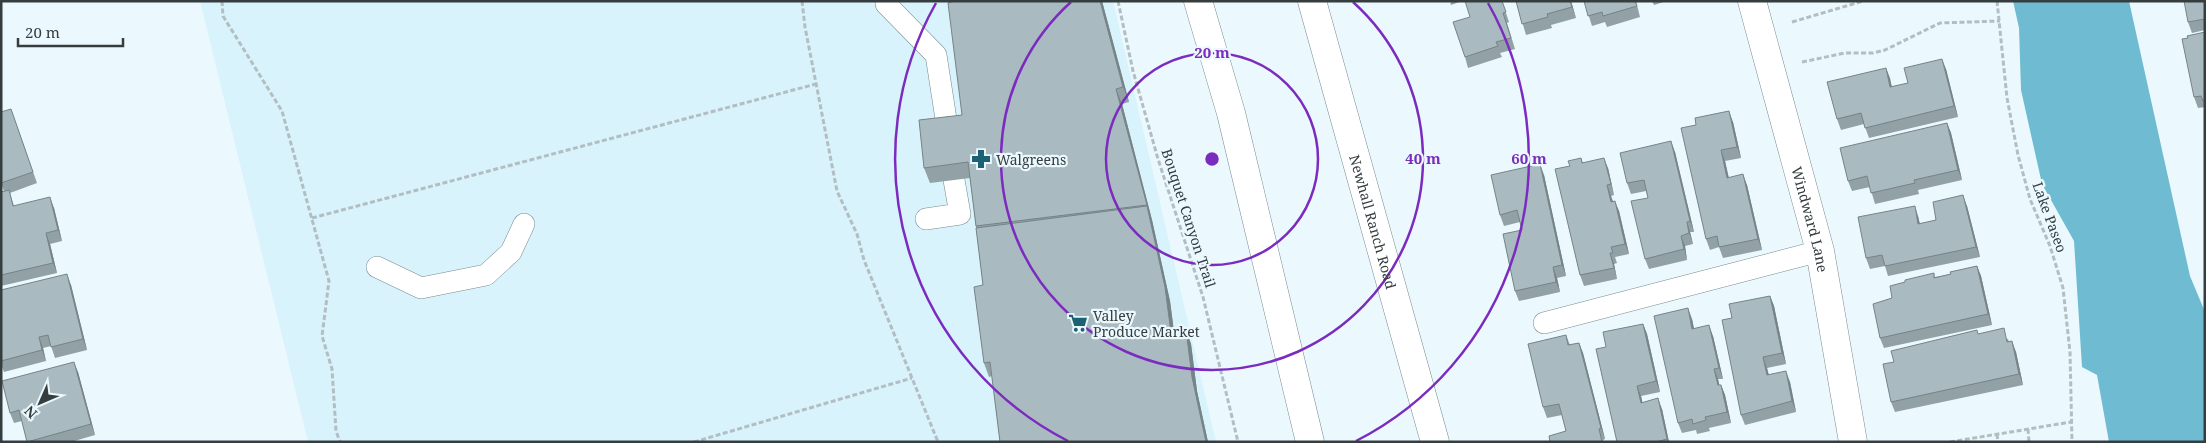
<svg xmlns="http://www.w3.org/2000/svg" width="2206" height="443" font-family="'Noto Serif',serif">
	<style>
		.built { fill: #d8f3fc }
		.water { fill: #6fbbd2 }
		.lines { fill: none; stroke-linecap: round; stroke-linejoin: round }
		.lane-casing { stroke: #7a8b90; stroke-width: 22 }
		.street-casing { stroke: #7a8b90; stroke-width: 29 }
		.primary-casing { stroke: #7a8b90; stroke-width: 29 }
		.path { stroke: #b2bec2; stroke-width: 3; stroke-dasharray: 5 2.5; stroke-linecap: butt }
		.lane { stroke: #fff; stroke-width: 21 }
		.street { stroke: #fff; stroke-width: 28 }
		.primary { stroke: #fff; stroke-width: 28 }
		.wall { fill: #91a1a6 }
		.shaded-wall { fill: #768387 }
		.building { fill: #a9bbc1; stroke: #768387 }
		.ring { fill: none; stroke: #7b2cbf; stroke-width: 2.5 }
		.labels { text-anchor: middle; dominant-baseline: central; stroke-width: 4.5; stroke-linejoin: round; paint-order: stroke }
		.poi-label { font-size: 14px; fill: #353d3f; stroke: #ebf9fe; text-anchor: start }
		.street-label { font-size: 14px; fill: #353d3f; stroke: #ebf9fe }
		.centre { fill: #7b2cbf; stroke: #ebf9fe; stroke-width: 2.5 }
		.ring-label { font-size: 15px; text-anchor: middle; font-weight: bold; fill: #7b2cbf; stroke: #ebf9fe; stroke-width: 4.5; stroke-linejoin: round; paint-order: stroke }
	</style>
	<rect width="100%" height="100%" fill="#ebf9fe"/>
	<!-- built -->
	<path class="built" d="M200,1H1113L1216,442H308Z"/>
	<!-- water -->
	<path class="water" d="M2013,1H2129L2190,276L2205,312V442H2109L2097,375L2082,367L2074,241L2042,184L2021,90L2019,28Z"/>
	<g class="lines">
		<!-- lane casing -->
		<g class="lane-casing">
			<path id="lane" d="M886,4L936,55L948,132
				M926,219L960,214L954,180
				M377,267L421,288L486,275L511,252L524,224
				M1544,323L1820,251"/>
		</g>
		<!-- street casing -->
		<g class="street-casing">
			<g id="street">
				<path id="s1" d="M1752,1L1820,251L1853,442"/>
			</g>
		</g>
		<!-- primary casing -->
		<g class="primary-casing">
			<g id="primary">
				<path d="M1198,1L1231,113L1310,442"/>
				<path id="s2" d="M1312,1L1435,442"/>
			</g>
		</g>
		<!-- path -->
		<path class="path" d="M222,1L223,16L282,111L329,281L322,336L332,369L336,431L340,442
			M802,1L805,27L837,191L857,234L864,260L938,442
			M1118,1L1133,71L1158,159L1203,297L1238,442
			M1997,1L2007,98L2018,155L2030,199L2050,246L2063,288L2070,352L2072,442
			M1792,22L1863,1
			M1802,62L1845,53H1873L1885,50L1940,23L2000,21
			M312,218L816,84
			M2028,429L2029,442
			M1997,434L1998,442
			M694,442L912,378
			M1950,442L2071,422"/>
		<!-- lane -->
		<use href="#lane" class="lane"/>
		<!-- street -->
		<use href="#street" class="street"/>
		<!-- primary -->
		<use href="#primary" class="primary"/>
	</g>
	<!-- wall -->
	<path class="wall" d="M1102,1L1129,102L1122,104L1152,220L1170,301L1174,332L1186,330L1191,344L1197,391L1208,442H1000L992,376L989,377L984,363L983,285L970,178L930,183L924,168L962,115Z
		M1450,1H1462L1451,5Z
		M1502,1L1509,22L1507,23L1515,49L1500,53L1502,57L1468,68L1465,57L1470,17Z
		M1516,1H1571L1576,18L1551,25L1552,28L1526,35Z
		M1581,1H1636L1640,17L1607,27L1605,22L1592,26L1584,1Z
		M1652,1H1667L1654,5Z
		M2205,1V30L2192,33L2188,22Z
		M2205,32V107L2198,108L2194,97Z
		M1886,68L1892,87L1908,83L1946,69L1958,117L1869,138L1864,124L1841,130L1837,119Z
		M11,109L37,183L10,193L14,206L54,208L62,241L50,244L57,273L1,286V192L4,191L1,183Z
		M1733,122L1741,158L1725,161L1729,178L1747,185L1762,250L1723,258L1719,247L1710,250L1706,239L1696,125Z
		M1947,123L1951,133L1962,180L1918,190L1919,194L1875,204L1870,187L1852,191L1848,181Z
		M1675,152L1694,232H1690L1693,244L1685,246L1687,260L1649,269L1645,259L1648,198L1646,191L1631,194L1627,183Z
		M1581,158L1583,163L1608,168L1614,195L1611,196L1613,201L1619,211L1629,254L1615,257L1617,263L1614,264L1617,279L1584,286L1580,275L1570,166Z
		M1544,175L1566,276L1557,278L1560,292L1519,301L1515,291L1522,230L1520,222L1504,226L1500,215Z
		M1967,206L1980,257L1888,276L1885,266L1870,269L1866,258L1918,216L1920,224L1936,220Z
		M1977,266L1981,276L1992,325L1884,348L1880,338L1892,298L1905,282L1934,273L1935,277L1951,274Z
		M71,285L87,350L55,358L51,346L43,348L46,361L4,372L1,364V290Z
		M1770,296L1774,306L1786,364L1767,368L1769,375L1790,382L1796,412L1745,425L1741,415L1732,318Z
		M1692,319L1694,328L1713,336L1723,379H1718L1719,385H1721L1725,395L1731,423L1709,428L1710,431L1697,434L1696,430L1682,433L1678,423Z
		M1643,324L1647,334L1660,392L1641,396L1642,402L1662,409L1669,442H1617L1606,347Z
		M1979,334L2008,339L2009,342L2016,352L2023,385L1895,412L1891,402L1894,362Z
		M1566,335L1570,345L1579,343L1583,353L1605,439L1603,440V442H1550L1566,431L1562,415L1547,418L1543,407Z
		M78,372L95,435L71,442H27L22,421L14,423L10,413Z"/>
	<!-- shaded-wall -->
	<path class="shaded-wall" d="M1100,1H1102L1129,102L1123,87Z
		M1570,1H1571L1576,18L1572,7Z
		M1942,59L1946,69L1958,117L1954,106Z
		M1886,68L1890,78L1894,98L1890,87Z
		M1116,89L1122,104L1152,220L1170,301L1176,347L1171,333L1147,206Z
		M1729,111L1733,122L1741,158L1737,147Z
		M1947,123L1951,133L1962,180L1958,170Z
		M1671,141L1675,152L1694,232L1690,221Z
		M1721,150L1725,161L1731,189L1727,178Z
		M1604,158L1608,168L1614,195L1611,184Z
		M1540,164L1544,175L1566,276L1562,265Z
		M1743,174L1747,185L1762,250L1758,239Z
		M1607,185L1611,196L1615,212L1611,202Z
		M1963,195L1967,206L1980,257L1976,247Z
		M50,197L54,208L62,241L58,230Z
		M1615,201L1619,211L1629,254L1625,244Z
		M1915,206L1918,216L1922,235L1918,224Z
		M1687,222L1690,232L1693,244L1689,233Z
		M46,233L50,244L57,273L53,263Z
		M1681,236L1685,246L1687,260L1684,249Z
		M1610,253L1614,264L1617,279L1614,268Z
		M1977,266L1981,276L1992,325L1988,314Z
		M1553,267L1557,278L1560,292L1556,282Z
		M67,274L71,285L87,350L83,339Z
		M1770,296L1774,306L1786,364L1782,353Z
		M1688,308L1692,319L1696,340L1692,329Z
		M1643,324L1647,334L1660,392L1656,381Z
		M1709,325L1713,336L1723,379L1719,368Z
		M1186,330L1191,344L1197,391L1208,442H1206L1192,377Z
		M39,337L43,348L46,361L42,350Z
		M2012,341L2016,352L2023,385L2019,374Z
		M1579,343L1583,353L1605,439L1601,428Z
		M1763,357L1767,368L1771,386L1767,375Z
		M74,362L78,372L95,435L91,424Z
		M1714,369L1718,379L1722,396L1718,385Z
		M1786,371L1790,382L1796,412L1792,401Z
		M1721,385L1725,395L1731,423L1727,412Z
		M1637,386L1641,396L1645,413L1641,403Z
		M1658,398L1662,409L1669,442H1668L1667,439Z"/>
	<!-- building -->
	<path class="building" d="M954,1H1100L1123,87L1116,89L1147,205L976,226L968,162L924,168L919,120L962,115L948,3Z
		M1465,1H1502L1506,12L1503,13L1511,38L1496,42L1498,46L1465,57L1453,22L1470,17Z
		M1516,1H1570L1572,7L1547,14L1548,17L1522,24Z
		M1584,1H1635L1637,6L1603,16L1602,12L1588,16Z
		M2184,1H2205V19L2188,22Z
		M2205,32V101H2203L2201,96L2194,97L2182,39L2188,38L2187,36Z
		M1942,59L1954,106L1865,128L1861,113L1837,119L1827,82L1886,68L1890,87L1908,83L1904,68Z
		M11,109L33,172L1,183V112Z
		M1729,111L1737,147L1721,150L1727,178L1743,174L1758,239L1719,247L1717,236L1706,239L1681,128L1696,125L1695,118Z
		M1947,123L1958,170L1914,180L1915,183L1871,193L1867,176L1848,181L1840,148Z
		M1671,141L1690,221L1687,222L1689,233L1681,236L1684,249L1645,259L1631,201L1648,198L1644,180L1627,183L1620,153Z
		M1581,158L1582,163L1604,158L1611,184L1607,185L1611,202L1615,201L1625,244L1611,247L1613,253H1610L1614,268L1580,275L1555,169L1570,166L1568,161Z
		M1540,164L1562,265L1553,267L1556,282L1515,291L1503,234L1522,230L1517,210L1500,215L1491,175Z
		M9,190L13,206L50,197L58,230L46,233L53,263L1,275V192Z
		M1963,195L1976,247L1885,266L1882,255L1866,258L1858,217L1915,206L1918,224L1936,220L1933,202Z
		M1147,206L1165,287L1171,333L1186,330L1192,377L1206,442H1000L990,362L984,363L974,287L983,285L976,228Z
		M1977,266L1988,314L1880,338L1873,304L1892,298L1890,286L1905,282V280L1934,273V278L1951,274L1950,272Z
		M67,274L83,339L51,347L48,335L39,337L42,350L1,361V290Z
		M1770,296L1782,353L1763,357L1767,375L1786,371L1792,401L1741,415L1722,320L1732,318L1729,304Z
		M1688,308L1692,329L1709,325L1719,368L1714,369L1718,385H1721L1727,412L1705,417L1706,420L1693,424L1692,419L1678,423L1654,316Z
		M1643,324L1656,381L1637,386L1641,403L1658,398L1667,439L1656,442H1617L1596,349L1606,347L1603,332Z
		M2004,328L2007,342L2012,341L2019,374L1891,402L1883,364L1894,362L1891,351L1977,330L1978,334Z
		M1566,335L1568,345L1579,343L1601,428L1599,429L1602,442H1550L1549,436L1566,431L1559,404L1543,407L1528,344Z
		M74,362L91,424L27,442L19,410L10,413L2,381Z"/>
	<!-- distance rings -->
	<g class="ring">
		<circle cx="1212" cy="159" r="106"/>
		<path d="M1353 2A211 211 0 1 1 1071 2"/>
		<path d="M1068 441A317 317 0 0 1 936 3M1488 3A317 317 0 0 1 1356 441"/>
	</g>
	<!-- icons -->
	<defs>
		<g id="pharmacy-bare" transform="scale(1.5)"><path d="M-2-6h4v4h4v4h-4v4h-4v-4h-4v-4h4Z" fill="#1d6174" stroke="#ebf9fe" stroke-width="2.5" paint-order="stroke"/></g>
		<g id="supermarket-bare" transform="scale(1.5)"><path d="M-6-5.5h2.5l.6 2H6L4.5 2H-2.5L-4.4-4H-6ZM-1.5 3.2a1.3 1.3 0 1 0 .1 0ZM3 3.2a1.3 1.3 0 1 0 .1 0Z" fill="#1d6174" stroke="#ebf9fe" stroke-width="2.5" paint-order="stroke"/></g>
	</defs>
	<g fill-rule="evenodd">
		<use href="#pharmacy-bare" x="981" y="159"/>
		<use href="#supermarket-bare" x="1078" y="323"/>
	</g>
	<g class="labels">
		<!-- poi labels -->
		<g class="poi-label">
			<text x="996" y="159">Walgreens</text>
			<text x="1093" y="315">Valley<tspan x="1093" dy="16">Produce Market</tspan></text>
		</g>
		<!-- street labels -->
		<g class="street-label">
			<text transform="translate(2050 217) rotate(70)">Lake Paseo</text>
			<text transform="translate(1189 218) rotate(72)">Bouquet Canyon Trail</text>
			<text stroke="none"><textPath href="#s1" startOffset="226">Windward Lane</textPath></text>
			<text stroke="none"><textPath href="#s2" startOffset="229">Newhall Ranch Road</textPath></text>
		</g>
	</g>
	<circle cx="1212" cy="159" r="8" class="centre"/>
	<g class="ring-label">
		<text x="1212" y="58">20 m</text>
		<text x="1423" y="164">40 m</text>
		<text x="1529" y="164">60 m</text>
	</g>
	<!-- border -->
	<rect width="2206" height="443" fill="none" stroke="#353d3f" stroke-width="5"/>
	<!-- north arrow -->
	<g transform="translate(40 403) rotate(225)" stroke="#ebf9fe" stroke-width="4" paint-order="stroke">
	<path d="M0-4L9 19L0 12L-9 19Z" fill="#353d3f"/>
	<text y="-8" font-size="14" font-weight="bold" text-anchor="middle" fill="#353d3f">N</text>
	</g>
	<!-- scale -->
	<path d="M18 38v8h105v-8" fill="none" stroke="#353d3f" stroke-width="2.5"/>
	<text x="25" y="38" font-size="15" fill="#353d3f" stroke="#ebf9fe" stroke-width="4" paint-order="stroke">20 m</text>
</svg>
